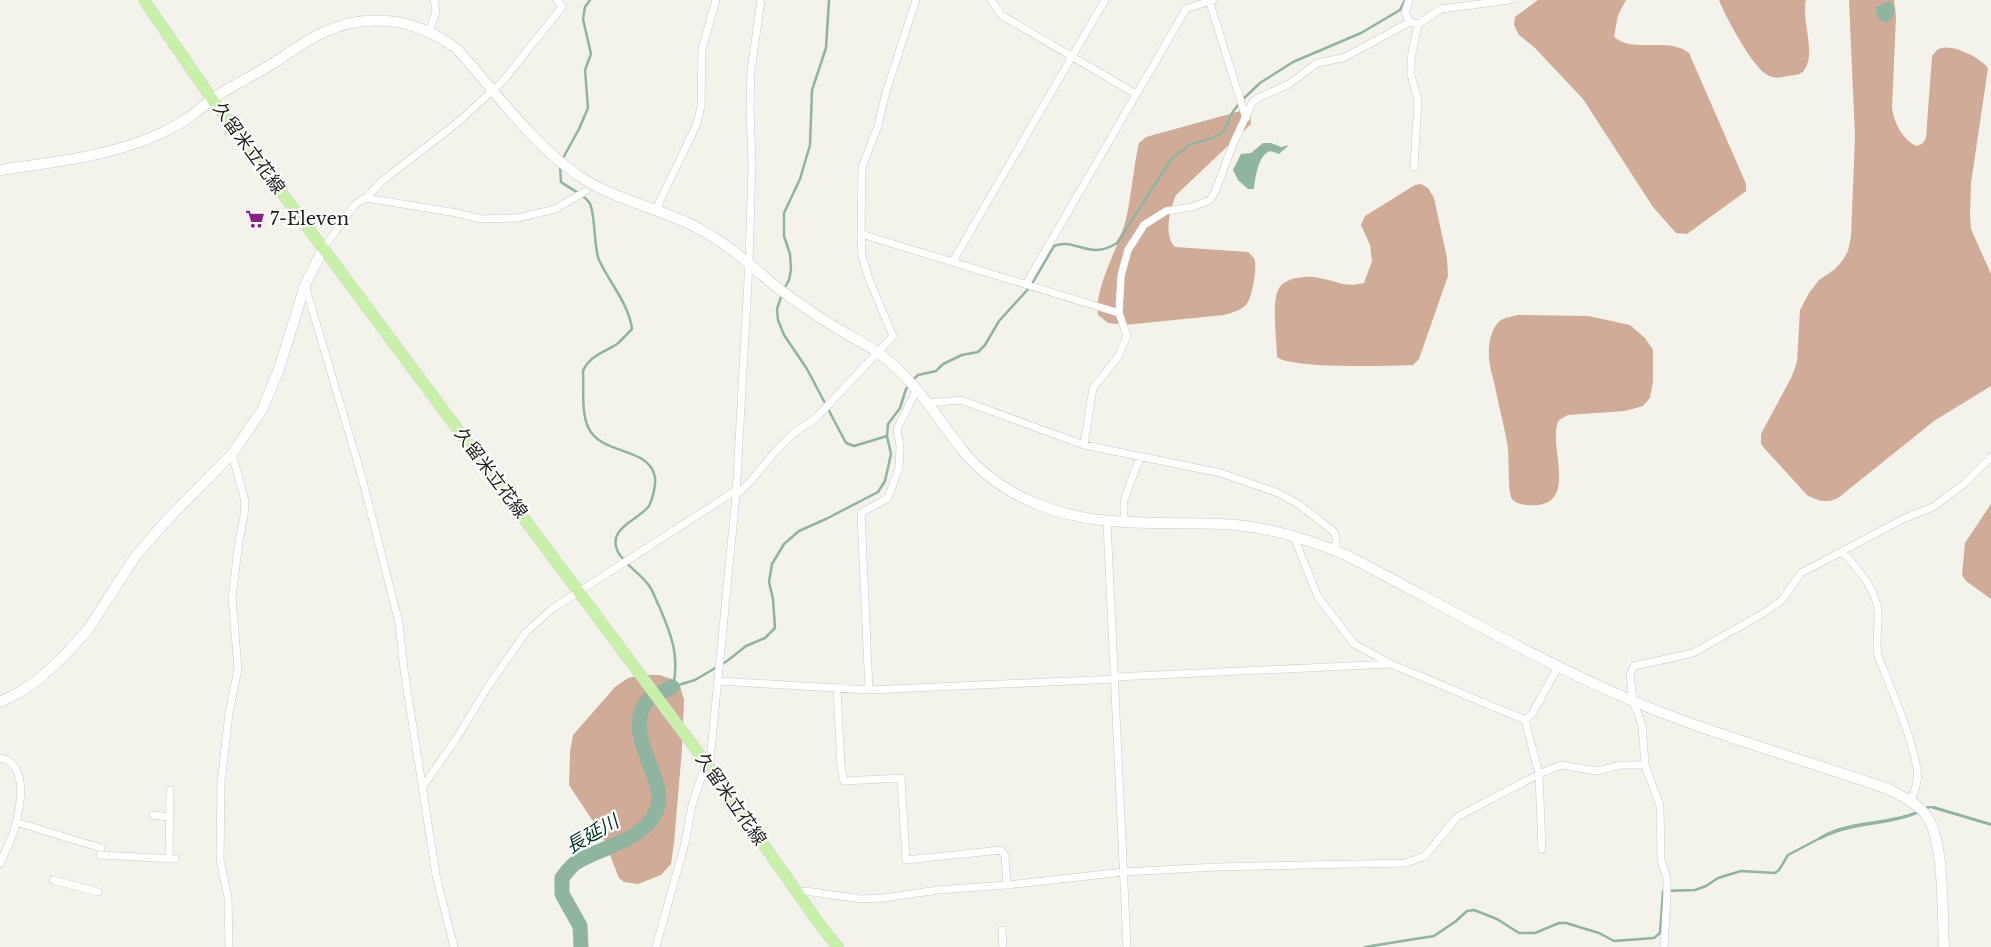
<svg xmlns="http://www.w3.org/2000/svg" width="1991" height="947" font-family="'Libre Baskerville','Noto Sans JP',serif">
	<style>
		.forest { fill: #d0ab97 }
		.water { fill: #8fb49f }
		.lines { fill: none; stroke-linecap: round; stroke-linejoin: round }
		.stream { stroke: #8fb49f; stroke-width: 2.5 }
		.river { stroke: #8fb49f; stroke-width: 15 }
		.street-casing { stroke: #cacac3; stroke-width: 8 }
		.secondary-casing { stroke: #cacac3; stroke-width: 11 }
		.primary-casing { stroke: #d2d2d2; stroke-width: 12 }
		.street { stroke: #fff; stroke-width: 7 }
		.secondary { stroke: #fff; stroke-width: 10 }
		.primary { stroke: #c9f0a8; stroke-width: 11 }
		.labels { text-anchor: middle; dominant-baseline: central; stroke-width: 4.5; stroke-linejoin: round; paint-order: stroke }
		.street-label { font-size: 18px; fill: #1f1f1d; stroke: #fffffe }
		.poi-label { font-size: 18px; fill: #1f1f1d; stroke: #fffffe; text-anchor: start }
		.water-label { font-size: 19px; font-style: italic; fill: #013520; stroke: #fffffe }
	</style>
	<rect width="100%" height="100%" fill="#f3f3ec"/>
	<!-- forest -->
	<path class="forest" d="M1538,0H1626L1618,15L1614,37C1635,54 1668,36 1689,53L1740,170L1746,184V191L1687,234L1676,233L1653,207L1583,99L1534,47L1519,35L1514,25L1515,17Z
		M1719,0H1806C1801,20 1816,52 1805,69C1802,75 1795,75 1788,76C1780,78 1773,79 1766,74C1752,66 1725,16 1719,0Z
		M1849,0H1894L1896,16L1892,108C1894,123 1902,139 1916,146L1922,144L1926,138L1932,56C1932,56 1937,50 1937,50C1949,41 1981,58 1988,68L1971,183L1970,216L1971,229L1991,274V386L1934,421L1838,498L1830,501H1821L1808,496L1765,449L1761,444V434L1792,376L1797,362L1800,310L1809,293L1819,280L1835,269L1843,260L1848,251L1851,236L1855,137Z
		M1244,110L1250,112L1251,124L1176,195C1170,210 1163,234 1175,247L1248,252C1250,254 1252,256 1254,258C1258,266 1252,299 1246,305C1240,311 1231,313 1224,315L1125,325L1108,323L1098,315C1094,286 1119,248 1126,219C1132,194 1133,168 1139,143L1146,137Z
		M1421,184L1428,188L1434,198L1447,258L1448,276L1419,359L1413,365C1391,366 1290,369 1277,357C1277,341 1271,301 1279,288C1286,277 1308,275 1319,278C1337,281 1345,288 1364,283L1372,261L1370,245L1361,225L1365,216L1415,185Z
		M1518,315L1588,316L1630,325L1645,338L1653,350V381L1650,398L1643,406L1625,411L1568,415C1563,418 1558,419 1557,425C1550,452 1580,510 1526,505C1521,504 1515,503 1512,499C1507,491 1510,455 1507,442C1503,422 1498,402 1494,382C1492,374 1489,365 1489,356C1488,344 1492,324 1503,319C1507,317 1514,316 1518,315Z
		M1991,504V599L1966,581L1962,575L1965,543Z
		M641,675H659L672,679L680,686L684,700L682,749L674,843L671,864L661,875L638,884L624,882L619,878L602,835L569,785L570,752L573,735L615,687L628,678Z"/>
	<!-- water -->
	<path class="water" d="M1890,1L1895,9L1893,17L1887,23C1878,21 1876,15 1876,7Z
		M1263,143H1271L1281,147L1289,145L1279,154C1275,153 1271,150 1268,152C1258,157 1255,179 1254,189H1248L1238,180L1233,170L1241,154L1251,153Z
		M1927,806H1934L1991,823V826L1930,808C1896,828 1854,821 1820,840L1819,837C1852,817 1894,825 1927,806Z"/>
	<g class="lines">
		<!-- stream -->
		<path class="stream" d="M563,158L579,129L588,108L585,70L591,54L583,19L585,7L590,0
			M560,166L561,182C569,188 583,194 589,202C596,212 593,245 599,260C609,282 629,304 632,329C627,334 622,340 617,344C605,352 589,356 583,371C584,388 581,411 588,427C601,456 649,446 655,477C656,485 653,498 649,506C639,520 606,528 618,552C623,562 640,574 647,583C653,589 655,599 659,606C671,634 680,656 673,686
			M784,289L789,280L791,270L790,254L784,236V213L800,179L810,145L812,90L826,48L829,0
			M782,294L777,309L778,320L784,335L807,369L846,443L854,446L887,436
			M913,380L918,375L936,371L943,364L962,355L978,352L985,345L999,321L1030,287L1054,246C1074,237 1090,261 1117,243L1172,158L1191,144L1213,138L1224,131L1232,113L1241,101L1260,83L1293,62L1361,33L1400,10L1405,0
			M672,687L695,680L727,661L746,646L765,638L775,628L773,599L769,582L772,564L784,544L799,531L826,519L878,492L885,481L891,454L887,436L888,424L900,408L906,389L910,385
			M1365,947L1434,936L1456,921L1467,911L1474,910L1497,919L1519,933H1535L1559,923H1566L1599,933L1614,941L1654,938L1660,933L1663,891L1695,890L1706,886L1718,878L1741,871L1775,873L1779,870L1788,855L1822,837"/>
		<!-- river -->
		<path class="river" d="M581,947L580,926L562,894V878C566,873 571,865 577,862C603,846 641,842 656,812C671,781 622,738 646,702C651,695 665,691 672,687"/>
		<!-- street casing -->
		<g class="street-casing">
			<path id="street" d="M991,0L1001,15L1136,94
				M1209,0L1246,118
				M1409,0L1405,13L1410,22
				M429,32L436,12L434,0
				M1414,167L1418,100L1411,75V58L1418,24L1441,9L1510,0
				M366,198L457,213L481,219L518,218L555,209L586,191
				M655,211L697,124L701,106L702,49L716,0
				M861,234L1119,313
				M323,249L355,204L366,198L382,181L457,123L503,81L562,7L557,0
				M953,261L1105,0
				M1026,284L1186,9L1213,0
				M305,285L361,474L399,623L404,670L436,875L454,947
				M929,403L961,400L1084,445L1221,473L1278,493L1300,505L1334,532L1336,537V551
				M1084,445L1093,388L1118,357L1127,336L1119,313L1121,276L1128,250L1144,225L1166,211L1192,207L1210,200L1215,192L1233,144L1252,103L1258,98L1289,84L1317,63L1343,58L1410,22L1418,24
				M736,495L750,482L775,452L795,432L815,419L893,336L869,279L862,256L861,234L862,167L878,126L886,92L916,0
				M1107,522L1127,947
				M1124,523V500L1140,457
				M1293,535L1318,597L1354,644L1391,664L1525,720L1539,774L1542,849
				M1843,552C1858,570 1876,588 1878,612C1879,627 1875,641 1878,656C1888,681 1922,759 1917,782C1916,788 1913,795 1911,800
				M1115,677L1391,664
				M718,681L869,690L1115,679
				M837,687L841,766L844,781L901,778L906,860L1001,850L1005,856L1007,885
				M869,690L861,513L888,498L899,468L900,446L897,429L917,389
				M1525,720L1532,714L1558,667
				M0,758C28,763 21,803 16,823C13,837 5,851 0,864
				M424,785L456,739L487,688L526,632L552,609L735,491
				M153,815L169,817
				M16,822L101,848
				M100,855L175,859
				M169,859L170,790
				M53,880L98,892
				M797,892L805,891L861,899L884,898L938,890L1007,885L1124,872L1216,867L1406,863L1425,856L1457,817L1539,774L1561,765L1597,771L1621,765H1645
				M1002,930L1003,947
				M229,947L228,897L220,860L221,783L229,713L238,669L232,597L239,541L244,516L245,501L232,454
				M656,947L685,843L692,805L706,763L710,761L736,495L749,263L752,165L750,107L751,71L761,0
				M1664,947L1667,896V878L1661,860L1660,806L1645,765L1642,725L1633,701L1630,674L1634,666L1693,653L1762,614L1782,600L1801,573L1903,519L1933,507L1964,484L1991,457"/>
		</g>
		<!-- secondary casing -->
		<g class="secondary-casing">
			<path id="secondary" d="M0,170C52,162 106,157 155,136C167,130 181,124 191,116C198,111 205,104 212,99C229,87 249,78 267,67C285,56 303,42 322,33C368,11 417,19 457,49C496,92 531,143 579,176C613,199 655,207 692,225C712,235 732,249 749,264C762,274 773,285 786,294C804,307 821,319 840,330C853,338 868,345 881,355C917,382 936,417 964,452C983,475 1010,493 1037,504C1098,529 1157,521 1222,524C1264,526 1306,538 1346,555C1441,604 1534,659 1633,701C1716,736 1803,759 1888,789C1901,796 1916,802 1926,815C1945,840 1942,914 1944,947
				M0,702L18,693L39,679L61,659L87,631L135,557L166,521L232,454L262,410L279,369L305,285L323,249"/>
		</g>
		<!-- primary casing -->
		<g class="primary-casing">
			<path id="primary" d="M144,0L212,99L706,763L823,929L838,947"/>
		</g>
		<!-- street -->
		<use href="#street" class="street"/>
		<!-- secondary -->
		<use href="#secondary" class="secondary"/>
		<!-- primary -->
		<use href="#primary" class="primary"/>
	</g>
	<!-- icons -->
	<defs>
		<g id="supermarket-bare" transform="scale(1.5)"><path d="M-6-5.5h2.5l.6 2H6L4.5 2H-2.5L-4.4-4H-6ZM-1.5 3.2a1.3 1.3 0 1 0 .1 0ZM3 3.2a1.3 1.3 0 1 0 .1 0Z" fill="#8b2185" stroke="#fffffe" stroke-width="2.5" paint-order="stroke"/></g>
	</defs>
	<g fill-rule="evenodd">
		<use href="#supermarket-bare" x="255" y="219"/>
	</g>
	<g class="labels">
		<!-- street labels -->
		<g class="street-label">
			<text transform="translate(249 148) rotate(54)">久留米立花線</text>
			<text transform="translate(491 473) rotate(53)">久留米立花線</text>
			<text transform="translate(731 799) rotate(55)">久留米立花線</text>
		</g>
		<!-- poi labels -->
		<g class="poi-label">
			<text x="270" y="219">7-Eleven</text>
		</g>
		<!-- water labels -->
		<g class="water-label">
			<text transform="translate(592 834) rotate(-30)">長延川</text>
		</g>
	</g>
</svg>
